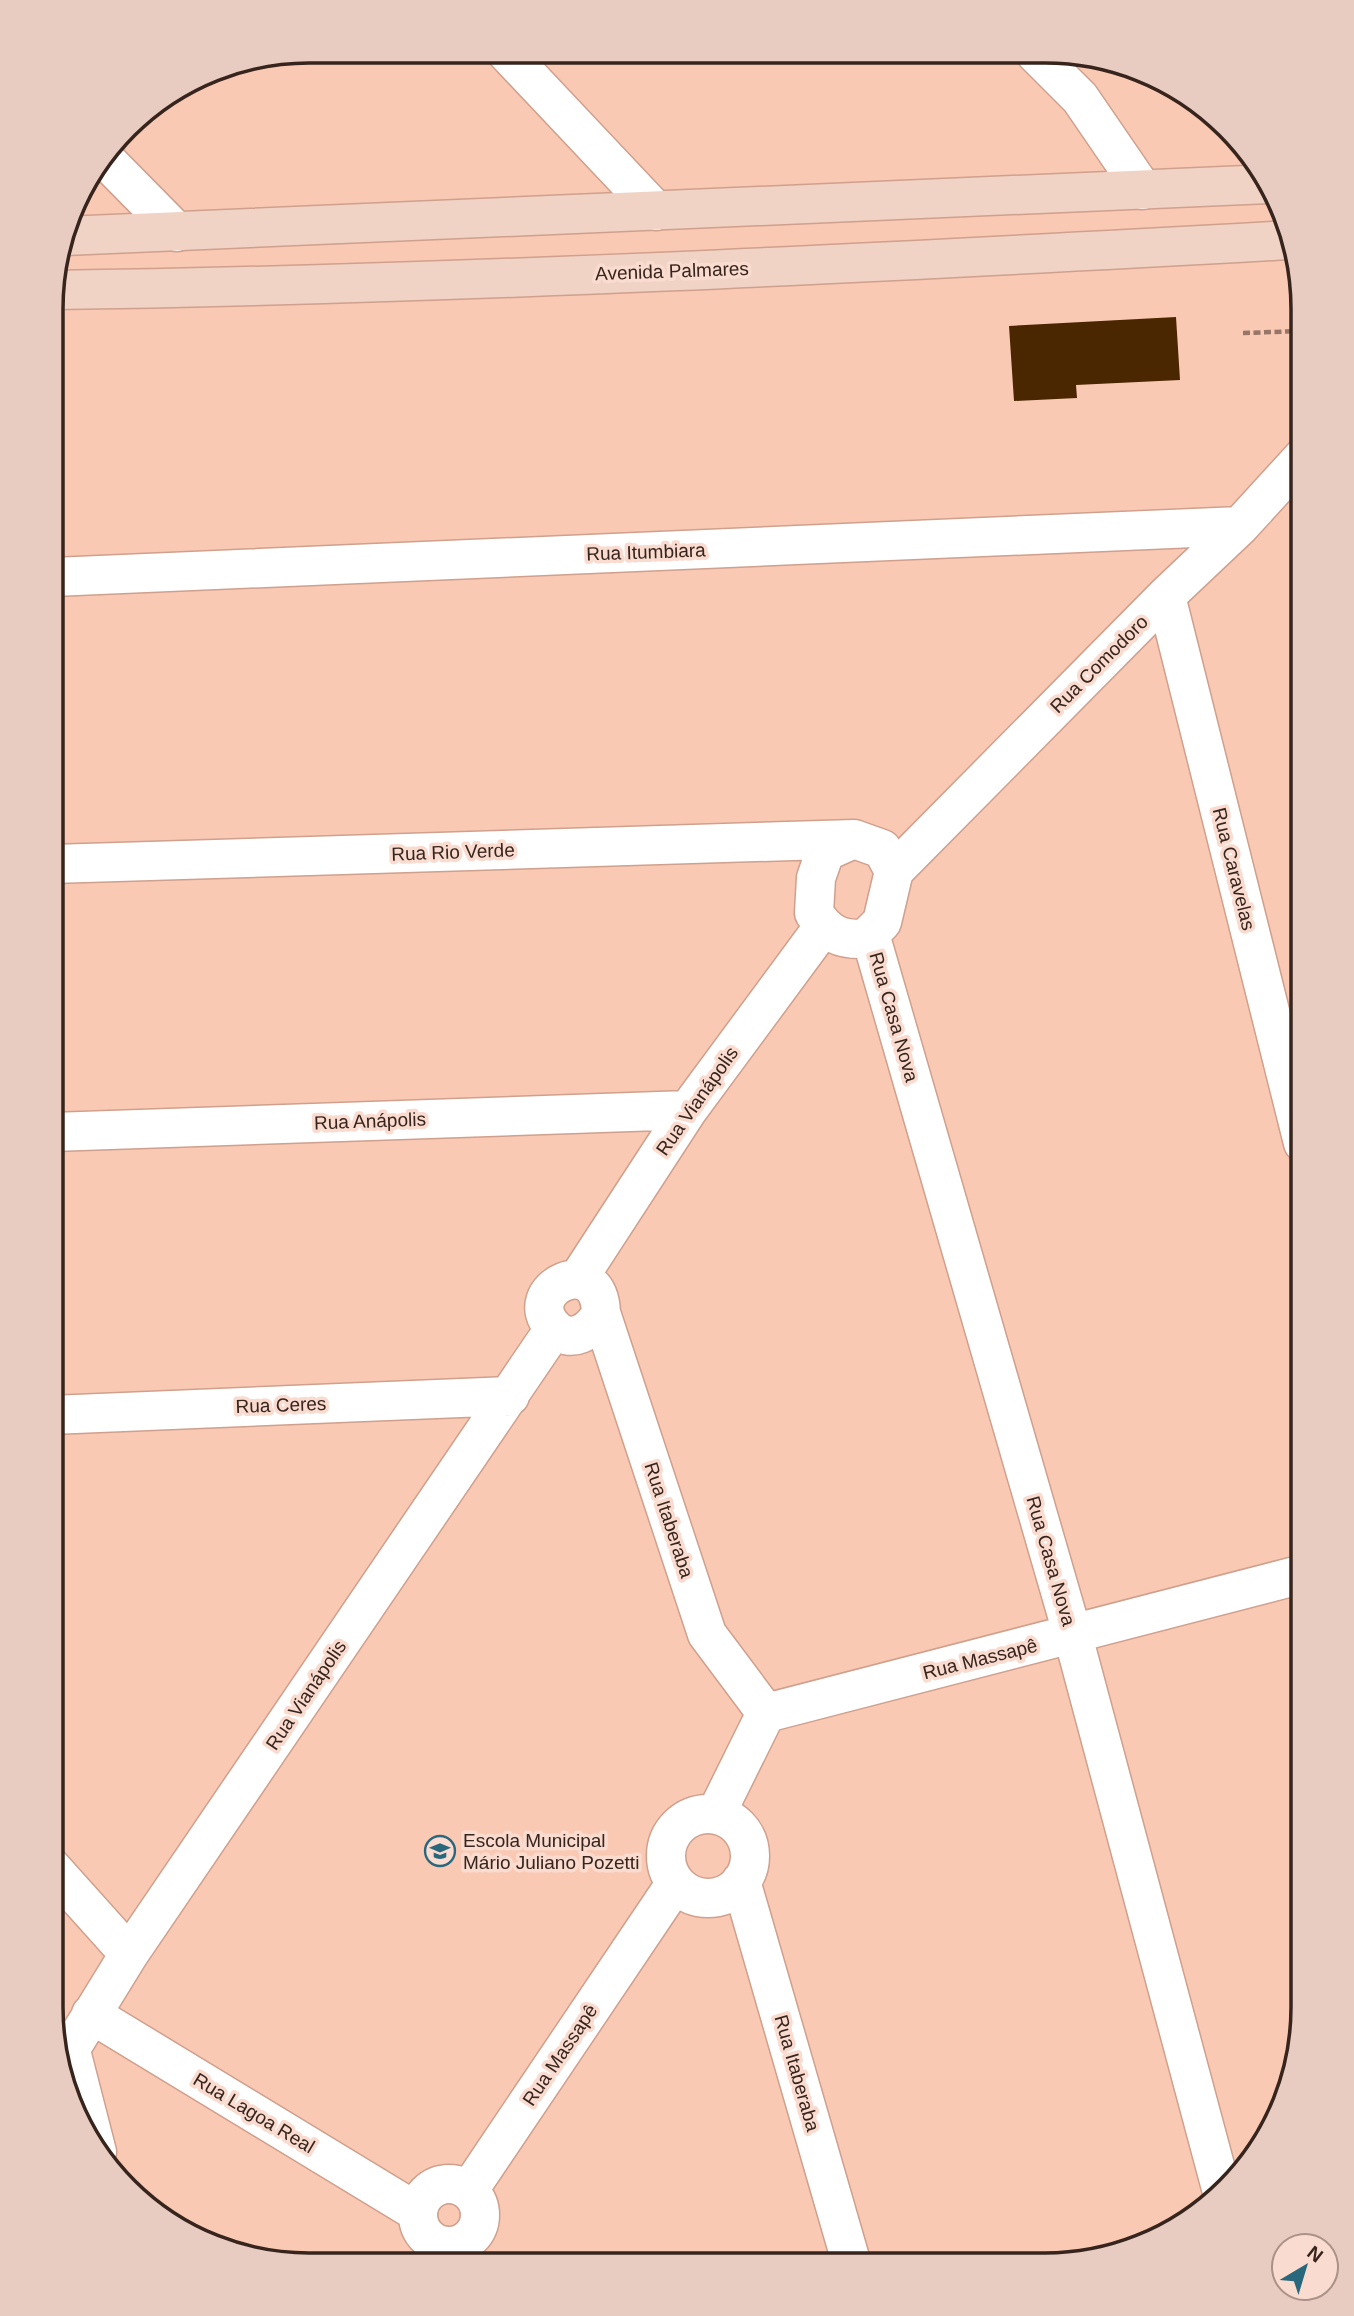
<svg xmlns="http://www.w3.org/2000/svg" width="1354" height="2316" font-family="Arial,sans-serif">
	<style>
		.building { fill: #4a2700 }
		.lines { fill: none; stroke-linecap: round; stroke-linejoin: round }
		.street-casing { stroke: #cfa08d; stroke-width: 41 }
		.secondary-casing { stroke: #cfa08d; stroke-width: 41 }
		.path { stroke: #977567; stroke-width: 4.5; stroke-dasharray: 7 3.5; stroke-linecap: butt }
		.street { stroke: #fff; stroke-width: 38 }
		.secondary { stroke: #f0d3c5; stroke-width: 38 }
		.labels { text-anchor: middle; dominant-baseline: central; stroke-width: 7; stroke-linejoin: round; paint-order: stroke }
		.street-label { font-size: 19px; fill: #37251d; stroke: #f9dbcf }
		.poi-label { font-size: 19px; fill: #37251d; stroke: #f9dbcf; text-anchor: start }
		.rim { fill: none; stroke: #37251d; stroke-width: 3.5 }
	</style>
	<rect width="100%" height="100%" fill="#fac9b4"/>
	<!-- building -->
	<path class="building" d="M1176,317L1180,380L1076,385L1077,398L1014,401L1009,326Z"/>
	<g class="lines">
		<!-- street casing -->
		<g class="street-casing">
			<path id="street" d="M505,51L656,211
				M1035,53L1080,98L1143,190
				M105,159L177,232
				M53,577L1240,526
				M1166,596L1303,1143
				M854,839L882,849L894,871L882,922L865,939C840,940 828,934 814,913L816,878L825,852Z
				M52,864L854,839
				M894,871L1166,596L1240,526L1303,457
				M870,934L1073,1636L1222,2192
				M52,1132L688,1110
				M578,1279L688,1110L823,927
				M601,1313C592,1331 571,1346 553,1327C518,1290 599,1249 601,1313L707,1634L766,1713
				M51,1415L510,1396
				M666 1856a42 42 0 1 1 84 0a42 42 0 1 1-84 0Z
				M716,1814L766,1713L1303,1574
				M51,1867L129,1954
				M741,1881L852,2265
				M91,2014L417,2212
				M71,2051L97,2152
				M62,2063L129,1954L554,1329
				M418 2215a31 31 0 1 1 62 0a31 31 0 1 1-62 0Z
				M469,2190L675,1884"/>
		</g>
		<!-- secondary casing -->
		<g class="secondary-casing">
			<path id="secondary" d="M65,236L1269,184
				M53,290C465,284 878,263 1290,240"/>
		</g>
		<!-- path -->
		<path class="path" d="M1299,285L1303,316
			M1243,333L1303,331"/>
		<!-- street -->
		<use href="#street" class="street"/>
		<!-- secondary -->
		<use href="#secondary" class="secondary"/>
	</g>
	<!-- icons -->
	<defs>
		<g id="school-ring" transform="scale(1.575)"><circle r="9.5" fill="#f9dbcf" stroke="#28677c" stroke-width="1.5"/><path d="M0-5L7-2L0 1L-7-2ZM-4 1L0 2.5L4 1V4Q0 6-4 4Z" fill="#28677c"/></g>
	</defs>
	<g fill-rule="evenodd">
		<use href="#school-ring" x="440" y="1851"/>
	</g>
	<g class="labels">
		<!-- street labels -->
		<g class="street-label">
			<text transform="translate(672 271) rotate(-2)">Avenida Palmares</text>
			<text transform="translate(646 552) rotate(-2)">Rua Itumbiara</text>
			<text transform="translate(1099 664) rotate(-45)">Rua Comodoro</text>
			<text transform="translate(453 852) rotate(-2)">Rua Rio Verde</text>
			<text transform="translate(1234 869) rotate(76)">Rua Caravelas</text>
			<text transform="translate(894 1017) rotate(74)">Rua Casa Nova</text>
			<text transform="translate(697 1101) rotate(-55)">Rua Vianápolis</text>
			<text transform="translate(370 1121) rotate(-2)">Rua Anápolis</text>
			<text transform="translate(281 1405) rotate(-2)">Rua Ceres</text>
			<text transform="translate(669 1520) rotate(72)">Rua Itaberaba</text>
			<text transform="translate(1051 1561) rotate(74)">Rua Casa Nova</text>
			<text transform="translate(980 1659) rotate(-14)">Rua Massapê</text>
			<text transform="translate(306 1695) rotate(-56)">Rua Vianápolis</text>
			<text transform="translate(560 2055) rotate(-56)">Rua Massapê</text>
			<text transform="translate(797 2073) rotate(74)">Rua Itaberaba</text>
			<text transform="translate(254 2113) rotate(31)">Rua Lagoa Real</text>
		</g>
		<!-- poi labels -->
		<g class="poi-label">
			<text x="463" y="1840">Escola Municipal<tspan x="463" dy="22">Mário Juliano Pozetti</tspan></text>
		</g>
	</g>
	<!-- crop -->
	<path d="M0 0H1354V2316H0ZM309 63H1045A246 246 0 0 1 1291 309V2007A246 246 0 0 1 1045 2253H309A246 246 0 0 1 63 2007V309A246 246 0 0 1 309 63Z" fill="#e9ccc1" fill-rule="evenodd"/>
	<path class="rim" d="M309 63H1045A246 246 0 0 1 1291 309V2007A246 246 0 0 1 1045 2253H309A246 246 0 0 1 63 2007V309A246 246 0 0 1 309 63Z"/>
	<!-- north arrow -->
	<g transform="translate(1305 2267) rotate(38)"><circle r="33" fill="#f9dbcf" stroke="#ab9288" stroke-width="2"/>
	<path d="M0-5L12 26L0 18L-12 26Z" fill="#28677c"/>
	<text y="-10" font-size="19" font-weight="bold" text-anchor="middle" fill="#37251d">N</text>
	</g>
</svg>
